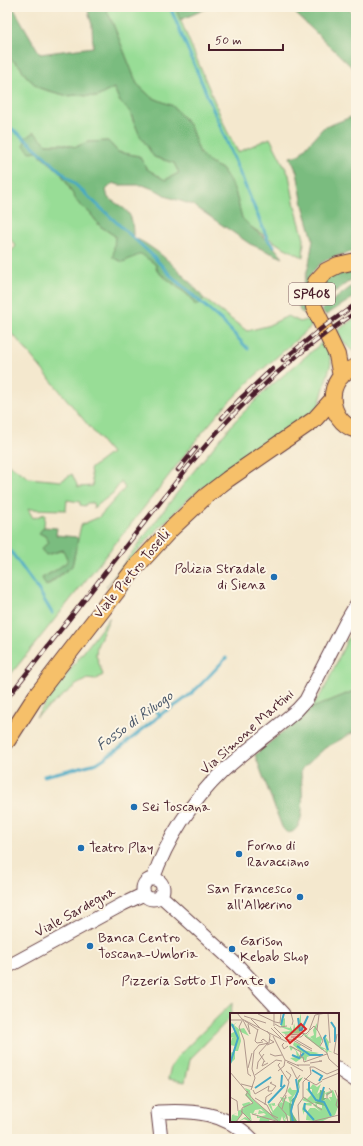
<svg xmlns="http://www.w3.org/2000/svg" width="363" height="1146" font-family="Mynerve,sans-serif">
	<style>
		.green { fill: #98dd96; stroke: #717e60; fill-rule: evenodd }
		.forest { fill: #7abc7f; stroke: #626e55 }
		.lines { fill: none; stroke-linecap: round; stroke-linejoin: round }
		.stream { stroke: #45a9c5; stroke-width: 3 }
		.tertiary-casing { stroke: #643d43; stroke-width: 15 }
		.primary-casing { stroke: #643d43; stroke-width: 18 }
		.tertiary { stroke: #fff; stroke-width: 13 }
		.primary { stroke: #f6c06b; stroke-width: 16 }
		.rail-casing { stroke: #4a1f2b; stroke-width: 4.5 }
		.rail { stroke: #fcf5e5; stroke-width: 3; stroke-dasharray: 9; stroke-linecap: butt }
		.poi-dot { fill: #1f6fb2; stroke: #fcf5e5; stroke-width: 1.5 }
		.labels { text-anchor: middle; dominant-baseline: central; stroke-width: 4; stroke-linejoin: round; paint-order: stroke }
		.shield { fill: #fcf5e5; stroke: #7f5f63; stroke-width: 1 }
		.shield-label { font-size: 13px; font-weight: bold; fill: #4a1f2b }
		.poi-label { font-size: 14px; fill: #4a1f2b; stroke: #fcf5e5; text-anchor: start }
		.street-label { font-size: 14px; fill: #4a1f2b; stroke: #fcf5e5 }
		.water-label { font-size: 15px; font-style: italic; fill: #485669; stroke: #fcf5e5 }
		.inset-river { fill: none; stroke: #45a9c5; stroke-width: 2 }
		.inset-road { fill: none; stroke: #b0988d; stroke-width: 1 }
		.view { fill: #d62828; fill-opacity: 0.15; stroke: #d62828; stroke-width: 2 }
		.inset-edge { fill: none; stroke: #4a1f2b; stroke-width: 2 }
	</style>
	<rect width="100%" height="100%" fill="#fcf5e5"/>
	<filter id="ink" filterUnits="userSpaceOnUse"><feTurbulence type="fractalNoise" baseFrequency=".025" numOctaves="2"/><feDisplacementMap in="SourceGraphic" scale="8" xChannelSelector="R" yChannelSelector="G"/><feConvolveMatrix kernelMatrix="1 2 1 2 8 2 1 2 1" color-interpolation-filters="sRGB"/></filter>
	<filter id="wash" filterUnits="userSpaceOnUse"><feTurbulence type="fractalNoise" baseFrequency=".012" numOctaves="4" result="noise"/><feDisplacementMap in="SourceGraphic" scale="16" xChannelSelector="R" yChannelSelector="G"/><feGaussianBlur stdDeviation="0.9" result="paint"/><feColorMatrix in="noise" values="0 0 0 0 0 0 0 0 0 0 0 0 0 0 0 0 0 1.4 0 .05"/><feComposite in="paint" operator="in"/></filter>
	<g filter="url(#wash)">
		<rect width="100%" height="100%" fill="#f4e8ce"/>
		<!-- green -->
		<path class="green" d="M105,7H175L226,129L238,152L270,138L289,175L295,206L304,239L303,257L281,246L251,227L242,218L235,191L222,169L210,163L200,154L190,126L173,106L151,97L137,84L113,24Z
			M7,56L19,65L27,77L39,88L68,96L77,95L97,97L114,88L120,102L130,112L133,121L154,157L174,163L179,173L165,180L147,169L139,156L118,152L108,141L87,142L76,147L63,144H47L25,138L24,146L30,152L36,151L60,172L66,181L71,191L78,203L90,213L100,226L115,236L123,262L141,253L155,264L158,272L188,295L196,306L204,299L247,331L267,326L288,316L300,322L310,319L314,324L254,377L223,408L197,439L150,500L7,679V463L29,478L61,481L72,474L78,487L93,486L90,469L111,453L17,339L7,329V256L16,246L7,235ZM121,482L125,488L99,517L81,525L72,566L47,586L42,578L56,570L68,561L64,550L46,555L41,549L49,542L45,536L40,533L44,527L45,514L33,518L28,509L66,510L67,500L80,502V505L85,506L87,503H93L94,508L113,493Z
			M356,317V354L345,344L337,331Z
			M324,341L329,352L331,363L319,405L303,420L266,442L223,471L187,500L152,535L106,587L189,477L235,421L266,390Z
			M110,617L97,646L96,655L103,675L95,680L87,679L76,685L36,717L54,691Z
			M356,627V690L310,709L324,690L347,640Z
			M232,1003L231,1017L190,1059L185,1082L168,1079L171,1066L178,1056Z"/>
		<!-- forest -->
		<path class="forest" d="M7,7H12L14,9L40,54L93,47L92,25L87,7H105L113,24L137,84L151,97L173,106L190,126L200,154L210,163L222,169L230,181L235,191L242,218L251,227L270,242L283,258L250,244L193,205L168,197L158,191L143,185H119L113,183L106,190L108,198C128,211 133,211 133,237C138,240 144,242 149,246C168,258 191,282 204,299L196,306L188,295L158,272L155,264L141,254L123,262L113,258L115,236L100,226L90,213L78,203L71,191L66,181L60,172L36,151L30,152L24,146L25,138L34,132L47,144H63L76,147L87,142L108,141L118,152L139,156L147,169L165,180L179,173L174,163L154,157L139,134L130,112L120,102L114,88L97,97L77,95L68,96L39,88L27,77L19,65L7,56Z
			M175,7H207L208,8L180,20Z
			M292,7H347L356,16V71L292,10Z
			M356,115V251C345,254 333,256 323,262C307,272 300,296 307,312L303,313L300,311L298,304L309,264L313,239L303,205L297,172L290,157L299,155L323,128Z
			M356,266V276L319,304L317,295L328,275Z
			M356,283V296L326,315L321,310Z
			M44,527L57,528L56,535L76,537L78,539L72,566L46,586L42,578L56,570L68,561L63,550L46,555L41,549L49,542L45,536L39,533Z
			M356,690V731L325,748L301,770C301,784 308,825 292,832C287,834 285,831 282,827L255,755L310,709Z"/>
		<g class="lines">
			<!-- stream -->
			<path class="stream" d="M170,7L268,240L274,246
				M7,125L30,143L152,255L173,278L222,321L248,349
				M7,546L39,591L52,613
				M149,705L160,715
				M44,776L97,763L121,747L164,712C189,700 207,678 226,658"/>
		</g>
	</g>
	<g filter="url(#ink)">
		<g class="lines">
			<!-- tertiary casing -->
			<g class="tertiary-casing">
				<path id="tertiary" d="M143 889a10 10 0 1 1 20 0a10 10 0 1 1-20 0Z
					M153,879C167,839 192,801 222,772C246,750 273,731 297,710L306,700L346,622L356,605
					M160,895L238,966L283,1014
					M7,967L123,904L144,894
					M338,1069L356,1081
					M161,1139L158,1112C193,1110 225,1112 252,1139"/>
			</g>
			<!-- primary casing -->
			<g class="primary-casing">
				<path id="primary" d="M356,367C324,377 326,420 356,430
					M341,377L337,355L314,307L312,294L316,282L326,271L338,265L356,261
					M7,741L36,696L73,648L135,568L171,529L206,496L228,479L315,419L332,400"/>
			</g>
			<!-- tertiary -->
			<use href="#tertiary" class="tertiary"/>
			<!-- primary -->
			<use href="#primary" class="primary"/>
			<!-- rail casing -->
			<g class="rail-casing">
				<path id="rail" d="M283,360L322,328L356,304
					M222,418L239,400L272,369
					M178,470L196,448
					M7,698C54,639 100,579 147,519C178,480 208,439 244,404C278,370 316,339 356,312"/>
			</g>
			<!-- rail -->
			<use href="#rail" class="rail"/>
		</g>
	</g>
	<!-- markers -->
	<g class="poi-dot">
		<circle cx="274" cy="577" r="4"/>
		<circle cx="134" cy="807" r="4"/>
		<circle cx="81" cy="848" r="4"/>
		<circle cx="239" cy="854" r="4"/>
		<circle cx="300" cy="897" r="4"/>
		<circle cx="90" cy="946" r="4"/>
		<circle cx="232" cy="949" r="4"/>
		<circle cx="272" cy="981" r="4"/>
	</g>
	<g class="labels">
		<!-- shield labels -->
		<rect class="shield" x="289" y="283" width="46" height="22" rx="3"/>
		<g class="shield-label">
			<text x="312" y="294">SP408</text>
		</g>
		<!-- poi labels -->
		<g class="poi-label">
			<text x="266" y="569" text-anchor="end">Polizia Stradale<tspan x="266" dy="16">di Siena</tspan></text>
			<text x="142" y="807">Sei Toscana</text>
			<text x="247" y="846">Forno di<tspan x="247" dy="16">Ravacciano</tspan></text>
			<text x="89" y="848">Teatro Play</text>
			<text x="292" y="889" text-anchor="end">San Francesco<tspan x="292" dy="16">all'Alberino</tspan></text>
			<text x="98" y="938">Banca Centro<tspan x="98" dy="16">Toscana-Umbria</tspan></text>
			<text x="240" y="941">Garison<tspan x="240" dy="16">Kebab Shop</tspan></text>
			<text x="264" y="981" text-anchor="end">Pizzeria Sotto Il Ponte</text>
		</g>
		<!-- street labels -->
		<g class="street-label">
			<text transform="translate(132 574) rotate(-50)">Viale Pietro Toselli</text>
			<text transform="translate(247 732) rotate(-42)">Via Simone Martini</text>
			<text transform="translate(75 912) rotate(-29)">Viale Sardegna</text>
		</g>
		<!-- water labels -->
		<g class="water-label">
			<text transform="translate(135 721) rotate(-36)">Fosso di Riluogo</text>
		</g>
	</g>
	<!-- overview -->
	<g transform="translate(230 1013)">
		<rect width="109" height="109" fill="#f4e8ce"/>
		<path d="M71,0H74L71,1V13L76,8L72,18L70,14L71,20L77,22L81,17L77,23L84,27L80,24L84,22L83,17L87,10L86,25L90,23L92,26L90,33L96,36L94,25L95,23L99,29L98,37L104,40L98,38L97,41L95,36L92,37L71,20L55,21L51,19L61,18L51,14V4L52,7L55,5V14L60,15V13L63,18L64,10L66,18ZM1,9L3,12L7,9L4,12L9,16L14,15L19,23L9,18L11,28L8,38H5V46L0,51V40L3,39L5,33L0,32L2,25H4L0,24V21L6,18L4,13V16L0,12ZM64,29L71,32L69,35L72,37L89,40L77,44L76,48L72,45L66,49L60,45L67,44L66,38L63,35L61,38L59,33L64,34L70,43V44L73,41L63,32ZM83,71L87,74L91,71L87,81L90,79L91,83L89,87L81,92L82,93L75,92L77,99L80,95H85L91,99L83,92L87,91V94L92,95V91L96,92L93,88L98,85L101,88L99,84H102V79L97,83L95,80L103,77L109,91L105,102L91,109L76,107L77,99H74V102L72,96L74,90H80L72,87L75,84L77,86L81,82L76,76L79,75L78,76L82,80V76H79ZM60,74L62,77H68L61,87V104L57,102L58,105V107L57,105L55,107L56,103L54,106L57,109H54L52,103L50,109L41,106L39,107L40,109H29L30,105H27V102L29,104L36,102L34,100L28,101L29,97L34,99L31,96L25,97L23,101L27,100L25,102L23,101L20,100L22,109L20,106V109L14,106L8,109L15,104L19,105L13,100L6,109L1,108L2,102L4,101L7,100L3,102L8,103V98L14,95L12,91L19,89L21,90L19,92L23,90L15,82L17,79L15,75L20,77L21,85L42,102L40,98L43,100L38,91L45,90V92H47L43,93L41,91L43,98L51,89L53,90L50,84L55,85L56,83L57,85L54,87L60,90L58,84L62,83L57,78Z" fill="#98dd96"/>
		<path d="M73,64L69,70L70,77L68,71L69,78L61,98L67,108L60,109L59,90L62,91L61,87L67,82L68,67ZM90,77L95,78L94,85H97L93,88L95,93L84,90L89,87Z" fill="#7abc7f"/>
		<path class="inset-river" d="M68,5L70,18M101,9L105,15V29M51,12L54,0M71,18L78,3M96,22L94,25L98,37M67,33L80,42H93M62,42L69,45L74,40M0,51L8,25L2,11M82,57L92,63L89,68M79,69V77L86,87L94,89L101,103M51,74L52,62M25,75L41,64M65,85L68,78L66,66M90,87L94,74M38,90L55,72M75,90L74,96L84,107M63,109L61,98L64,85M92,109H107"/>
		<path class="inset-road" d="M7,0L12,6L57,29M44,0V13M61,0L63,8L62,12M98,0L100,30M28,1L45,9M14,3L36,10M21,6L30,15M0,7H13M13,7L20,21L18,11M12,8L9,14L14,27L18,61L21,63M15,8L28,17M45,9L50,10L51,0M45,11L50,14L57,13M44,14L58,28M41,15L51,25M28,16L25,28L27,30L33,29M80,17L84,13L88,18L93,28L90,33M87,17L89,2M71,20L76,21L79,18L85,2L96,0M107,21L104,40L109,42M55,22L71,21M43,23L55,47M75,23L97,40L99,46L109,55M61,24H71L74,21M63,25L82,36M58,27H63L82,38M31,28L33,26L38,30L29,40L35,49M54,30L52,32L54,36L58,33M37,32L44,29L39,26M60,33L71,39L70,44H73L74,49L97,41M40,41L45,43L52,42M55,47L69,53M34,48L32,53L38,50M57,49L73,58M50,50L48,52L59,69M80,50L92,48H89M67,52H80M61,54L67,66L70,62M84,54L97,61L109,56M18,55L22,40M27,56L28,49L34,41M48,58L54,53L55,47M56,58L61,62L58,68M0,59L23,86L49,109M25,62L46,47L52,48M74,65L86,72L92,68M92,67L109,60M11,71L23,74M21,77L25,65L22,56L24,38L29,32L39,30L40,22L37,18M23,77L25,81L39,73L38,78H42L46,73L40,70L42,69M105,77L108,85L106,92L109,96M0,84L7,88L8,98M73,84L92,97M25,85L37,92L42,102L48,105M97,86V81L102,79L99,75M35,92L36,84L42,80M52,96L56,82M11,98L22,109M22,101L46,108M6,109L12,101V95L23,90L16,82L18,78M58,109L56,101L48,92L56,80L59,69M69,109L68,92L73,85V69L81,61L80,54H84M80,109L109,102"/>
		<path class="view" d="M71,11L76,16L60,30L56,25Z"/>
		<rect width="109" height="109" class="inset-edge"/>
	</g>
	<!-- margin -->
	<rect width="363" height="1146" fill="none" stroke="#fcf5e5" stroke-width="24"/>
	<!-- scale -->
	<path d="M209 44v6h74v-6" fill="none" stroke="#4a1f2b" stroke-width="2"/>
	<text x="215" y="44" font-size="12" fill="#4a1f2b" stroke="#fcf5e5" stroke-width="3" paint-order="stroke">50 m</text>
</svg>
